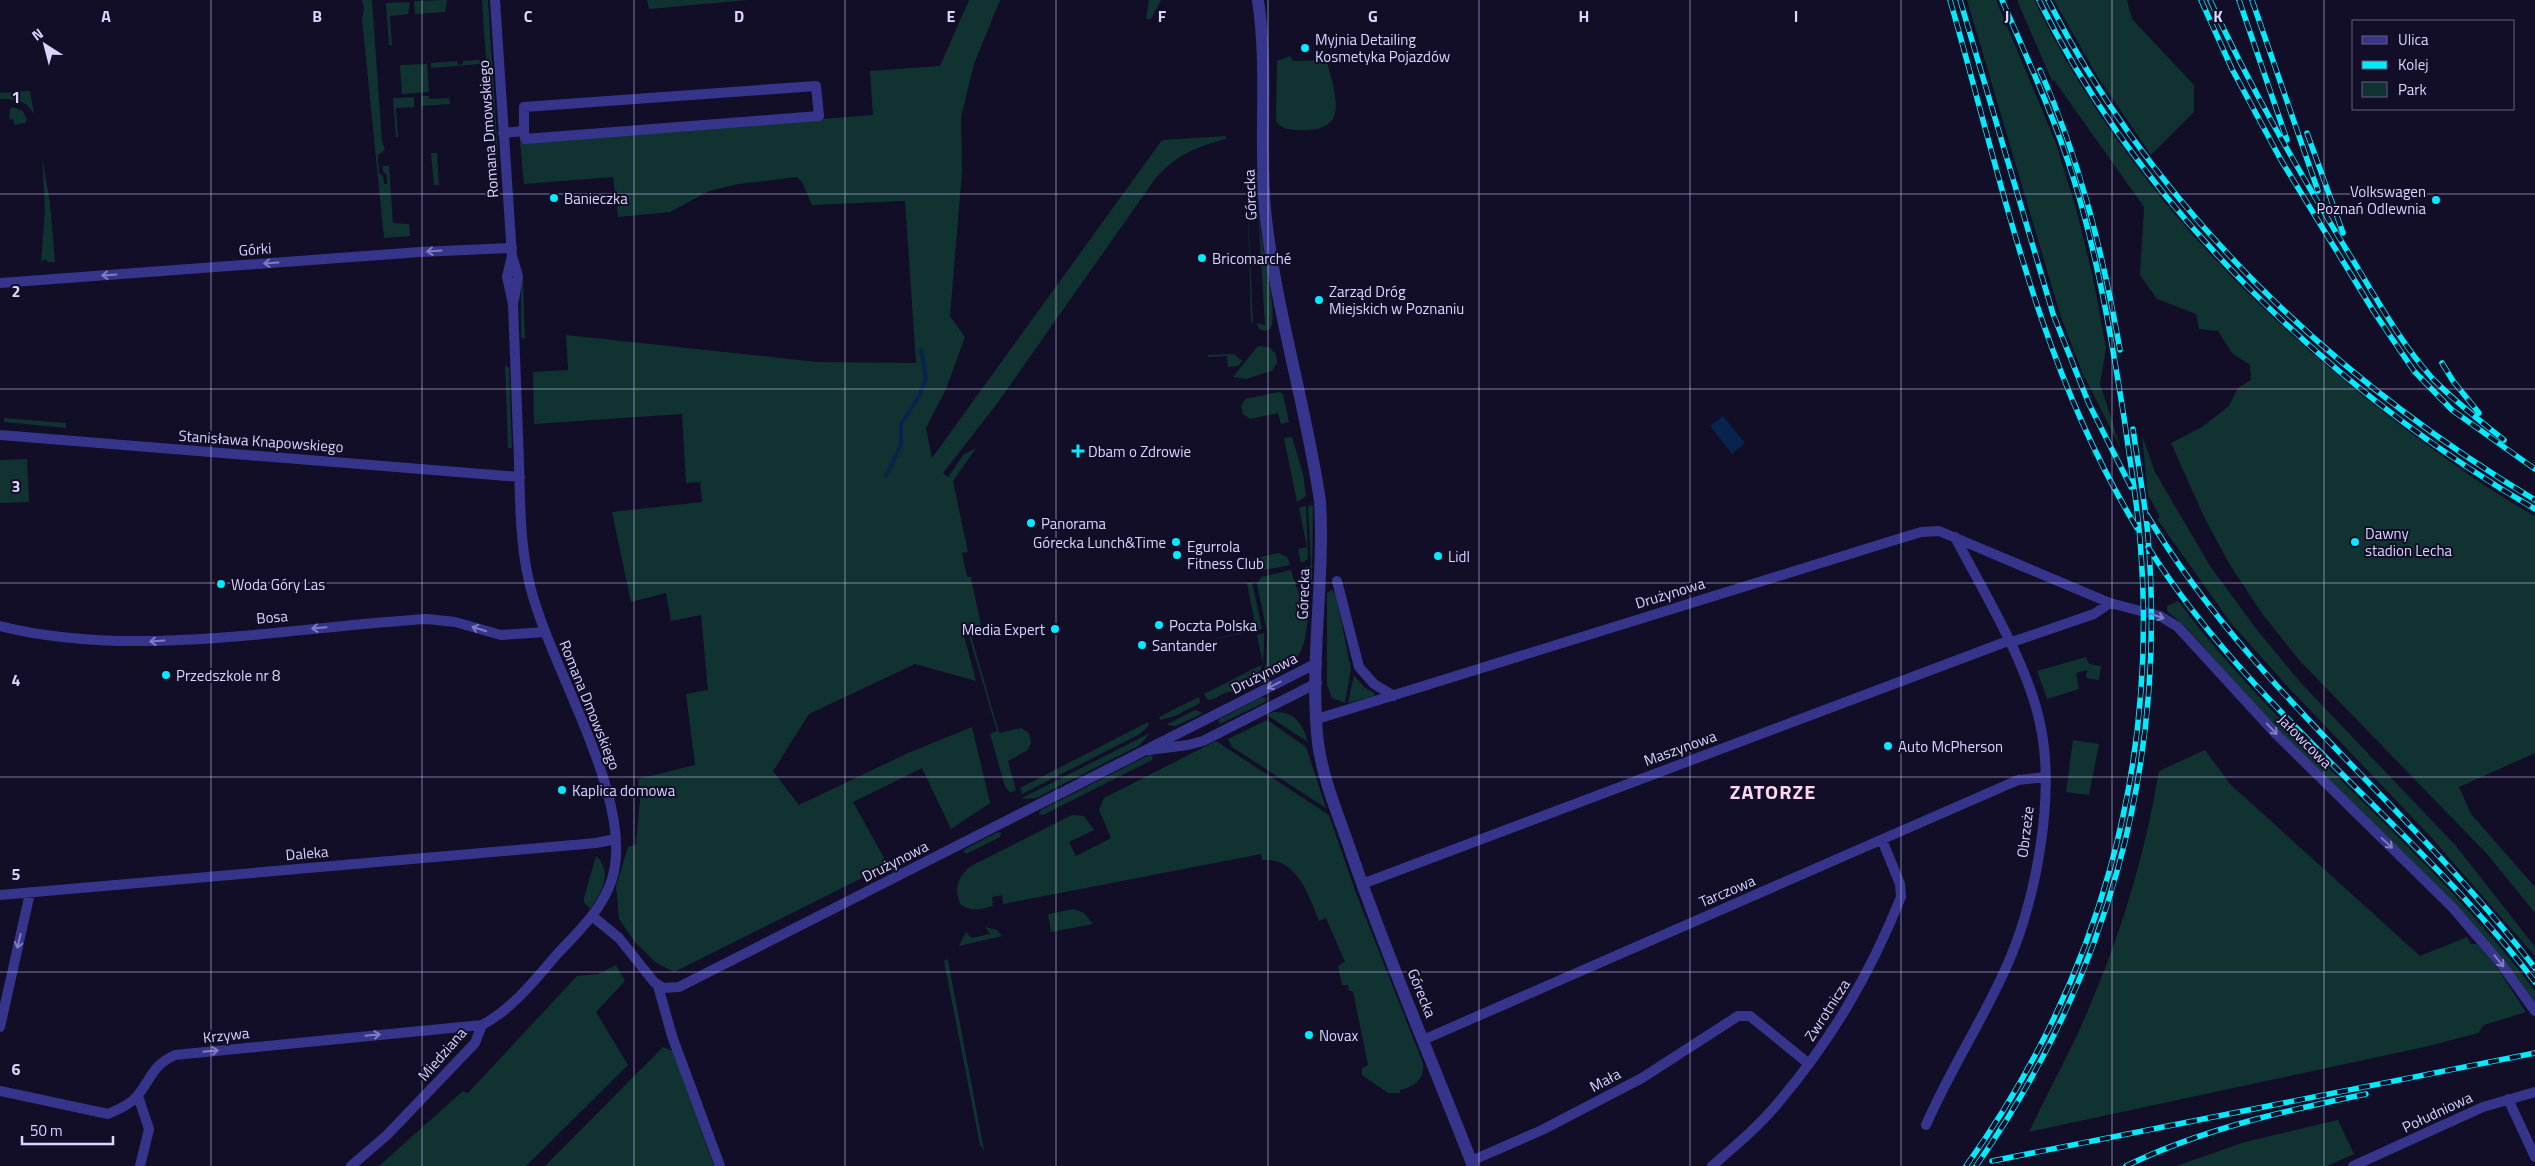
<svg xmlns="http://www.w3.org/2000/svg" width="2535" height="1166" font-family="'Titillium Web',sans-serif">
	<style>
		.green { fill: #103331 }
		.water { fill: #08234d }
		.lines { fill: none; stroke-linecap: round; stroke-linejoin: round }
		.stream { stroke: #08234d; stroke-width: 4 }
		.minor { stroke: #36358b; stroke-width: 10 }
		.tertiary { stroke: #36358b; stroke-width: 12 }
		.rail-casing { stroke: #01ecff; stroke-width: 5.5 }
		.rail { stroke: #120e28; stroke-width: 4; stroke-dasharray: 11; stroke-linecap: butt }
		.oneway { stroke: #7f7dbf }
		.grid { fill: none; stroke: #d9d5ff; stroke-width: 1; stroke-opacity: 0.55 }
		.poi-dot { fill: #01ecff; stroke: #120e28; stroke-width: 2 }
		.labels { text-anchor: middle; dominant-baseline: central; stroke-width: 4; stroke-linejoin: round; paint-order: stroke }
		.poi-label { font-size: 15px; fill: #d9d5ff; stroke: #120e28; text-anchor: start }
		.street-label { font-size: 15px; fill: #d9d5ff; stroke: #120e28 }
		.district-label { font-size: 20px; font-weight: bold; letter-spacing: 1px; fill: #ffd7f1; stroke: #120e28 }
		.grid-label { font-size: 16px; text-anchor: middle; font-weight: bold; fill: #d9d5ff; stroke: #120e28; stroke-width: 4; stroke-linejoin: round; paint-order: stroke }
	</style>
	<rect width="100%" height="100%" fill="#120e28"/>
	<!-- green -->
	<path class="green" d="M362,0H372L382,141L385,150L378,155L379,173L383,176L384,184H387V175L383,171L382,166H389L393,223L409,224L410,236L384,238L362,19L364,9Z
		M447,0L445,12L415,14L414,1Z
		M482,0H488L498,154L496,155L490,121Z
		M647,0H748L649,9Z
		M969,0H1000L974,64L961,117L962,172L950,316L965,337L946,389L926,428L932,458L1162,140L1226,136V139C1196,147 1176,155 1155,179L996,405L943,473L948,477L963,455L976,448L953,481L968,552L962,553L967,577H974L971,578L981,625L978,629L970,632L999,733L1021,728L1029,733L1031,742L1028,750L1008,761L1016,790L1010,793L1005,786L990,734L997,731L966,626L962,628L976,681L915,664L809,714L773,771L799,805L908,753L972,727L990,803L951,829L922,768L853,802L888,865L674,972L655,962L635,942L619,919L616,886L628,847L636,844L640,801L638,779L695,765L686,694L708,690L701,615L671,621L666,593L631,602L612,512L702,502L700,482L686,483L682,414L534,424L533,372L568,370L566,335L817,362L916,363L905,201L812,205L802,182L797,177L738,184L709,191L670,212L618,217L613,177L524,184L520,142L873,115L870,71L940,66Z
		M1149,0H1161L1151,19H1146Z
		M1967,0H1996L2055,141L2076,208L2093,278L2106,348L2100,384L2121,449L2082,372L2060,314Z
		M2017,0H2034C2115,167 2245,306 2391,418C2437,453 2485,488 2535,516V753L2459,787L2471,814L2535,887V913L2488,855L2299,660L2261,612L2230,565L2205,519L2171,443L2202,427L2229,406L2238,388L2251,380L2250,365L2232,353L2218,331L2199,329L2196,314L2157,299L2140,275L2144,207L2054,80L2052,81Z
		M2054,0H2127L2132,19L2194,85V112L2151,155L2096,74Z
		M410,2L408,14L390,16L392,45H389L386,3Z
		M1290,56L1293,61L1327,60C1333,90 1352,131 1304,130C1293,130 1283,131 1276,121L1277,61Z
		M480,60V64L431,68V63L457,61L458,65L463,64V61Z
		M427,64L429,92L402,94L400,65Z
		M30,91L34,114C26,100 15,99 0,99V93Z
		M421,96H429V99L449,98L450,104L421,106Z
		M414,97V107L396,108L398,137H396L393,98Z
		M13,107L23,111L27,120L25,123L14,125V120L9,119L10,109Z
		M431,153H437L439,185H434Z
		M42,157L50,203L55,262H47V260H43L41,263L45,209Z
		M1246,164L1253,322L1251,323L1247,175Z
		M1252,170L1258,174C1258,193 1258,211 1260,229C1262,247 1279,317 1270,329L1265,331L1259,329L1257,323L1265,325L1256,177Z
		M521,280H523L525,339L521,337Z
		M1258,346L1269,347L1276,354L1277,363L1272,371L1246,379L1233,377Z
		M1234,354L1242,361L1238,366L1228,367L1227,356L1208,357V355Z
		M505,365L509,368L512,448H508Z
		M1279,392L1283,394L1289,422L1281,424L1278,413L1250,419L1243,414L1241,406L1245,399Z
		M4,418L66,423V428L4,422Z
		M2142,435L2155,472L2210,566L2257,630L2301,683L2456,846L2535,947V956L2430,836L2289,688L2231,623L2157,519L2160,517L2148,495Z
		M1292,437L1303,474L1306,496L1297,502L1284,438Z
		M27,459L29,502L0,503V460Z
		M1313,505L1312,579L1308,582L1304,579L1302,568L1311,566L1308,506Z
		M1306,506L1308,559L1301,563L1298,549L1307,547L1299,508Z
		M1278,553L1287,557L1290,565L1260,571L1253,566L1252,559Z
		M1291,570L1297,589L1309,604C1305,654 1303,662 1258,685L1266,664L1267,632L1257,584L1261,577Z
		M1252,582L1262,629L1202,642L1256,629L1247,583Z
		M1332,590L1336,595L1351,669L1345,703L1332,698L1327,685V593Z
		M2178,601C2284,742 2429,849 2535,991V1002L2512,971L2256,706L2185,626L2167,611V606Z
		M1264,633C1264,662 1265,688 1229,692C1221,693 1216,700 1208,700L1204,694L1263,664L1257,635Z
		M2086,657L2089,664L2101,666L2099,680L2086,678L2087,670L2076,673L2079,689L2047,699L2037,671Z
		M1354,675L1364,687L1374,693V696L1348,703Z
		M1199,697L1200,703L1175,716L1160,720L1159,717Z
		M1262,697L1266,698L1265,702L1220,724L1218,720Z
		M1195,710L1203,713L1176,726L1166,725Z
		M1273,712C1295,711 1302,723 1308,742L1267,715Z
		M1267,720L1306,747L1326,808L1232,747L1228,739Z
		M1148,722L1149,725L1140,734L1022,794L1020,788Z
		M1150,733L1140,745L1036,798L1020,799Z
		M2073,740L2099,744L2089,795L2066,792Z
		M1216,741L1329,815L1356,893L1423,1063C1425,1079 1414,1087 1400,1090V1093H1388L1362,1075V1068L1368,1065L1353,991H1349L1348,985H1342L1338,966L1345,962L1326,918L1319,921C1309,896 1297,857 1262,860L1261,854L1003,904L1002,895L992,897L993,906C982,909 971,912 961,905C953,890 958,876 971,866L1072,815L1084,816L1094,830L1069,842L1076,856L1111,838L1099,810L1104,798Z
		M2205,750L2230,784L2420,956L2467,937L2471,944H2477L2496,966L2526,1012L2484,1025L2478,1033L2429,1046L2029,1132C2050,1087 2075,1044 2093,998C2124,925 2146,849 2159,771Z
		M1149,755L1153,756L1152,760L1043,815L1039,814L1041,810Z
		M998,832L1001,833L1000,837L966,854L963,850Z
		M596,856C614,873 601,892 590,909L584,902V898Z
		M1074,909L1084,913L1093,924L1051,932L1048,914Z
		M985,927L997,930L1002,936L959,946L966,932L972,938L990,934Z
		M947,959L948,961L984,1150L980,1145L944,961Z
		M616,965L625,981L596,1012L628,1065L526,1166H379L463,1091L468,1093L577,976L598,974Z
		M663,1047L673,1051L714,1166H545Z
		M2338,1120L2354,1154L2327,1166H2176L2245,1142Z"/>
	<!-- water -->
	<path class="water" d="M1723,416L1745,443L1732,454L1710,426Z"/>
	<g class="lines">
		<!-- stream -->
		<path class="stream" d="M886,476L901,445V424L919,396L926,378L921,350"/>
		<!-- minor -->
		<path class="minor" d="M495,0L512,256L518,276L514,300
			M503,133L524,131L525,139L819,116L816,86L524,107V131
			M0,283L420,252L512,248
			M0,435L520,477
			M1337,581L1359,667L1374,684L1394,696
			M0,626C135,660 289,627 427,619L455,622L501,635L545,632
			M1317,719L1898,539L1921,532L1939,531L2110,603L2160,616L2178,627L2276,734L2452,907L2502,965L2535,1011
			M1149,750L1188,745L1203,741L1317,683
			M1362,884L2008,641H2015L2094,614L2110,603
			M0,895L596,843L616,839
			M592,916L619,938L654,982L663,988L679,987L1317,663
			M658,986L672,1036L720,1166
			M0,1027L30,893
			M1423,1040L2018,780L2045,777
			M0,1091L108,1114C119,1109 130,1105 138,1095C152,1077 153,1065 175,1055L482,1025C513,1009 536,978 559,952C580,930 603,908 612,879C637,799 545,661 528,577C520,540 520,500 519,462C517,410 515,357 513,304L507,277L512,256
			M138,1096L149,1129L140,1166
			M2508,1099L2535,1157
			M1926,1125C1949,1072 1981,1023 2005,970C2036,902 2057,793 2039,719C2025,659 1984,593 1955,537
			M1471,1161L1542,1130L1642,1078L1738,1016H1750L1809,1064
			M351,1166L387,1135L475,1043L482,1025
			M1712,1166C1735,1146 1759,1126 1778,1103C1832,1039 1870,974 1901,897L1900,884L1882,840
			M2353,1166L2483,1107L2535,1092"/>
		<!-- tertiary -->
		<path class="tertiary" d="M1258,0C1269,73 1258,146 1266,219C1277,314 1306,406 1320,501C1325,581 1309,663 1318,743C1323,781 1340,819 1352,855C1388,960 1433,1063 1473,1166"/>
		<!-- rail casing -->
		<g class="rail-casing">
			<path id="rail" d="M1950,0C2002,181 2038,365 2137,528
				M1960,0L2053,314L2089,404L2131,487
				M2039,0C2140,208 2336,394 2535,509
				M2048,0C2155,210 2335,380 2535,500
				M2201,0L2232,69L2281,160L2374,312L2414,371L2452,410L2535,469
				M2210,0C2250,87 2297,168 2346,249C2373,292 2398,340 2432,378C2454,401 2479,420 2504,440
				M2239,0L2287,140
				M2252,0L2318,191
				M2040,70C2080,160 2103,254 2120,350
				M2307,133L2343,233
				M2442,363L2453,381L2479,413
				M2147,515C2250,688 2414,810 2535,968
				M2148,547C2252,712 2417,827 2535,982
				M1992,1161L2535,1053
				M1966,1166C2099,981 2159,767 2140,540C2137,501 2130,462 2125,424C2112,341 2098,257 2073,177C2054,116 2027,58 2002,0
				M1976,1166C2107,979 2167,766 2148,537C2145,501 2138,465 2133,429
				M2126,1166C2202,1129 2284,1111 2366,1094"/>
		</g>
		<!-- rail -->
		<use href="#rail" class="rail"/>
	</g>
	<!-- one-way arrows -->
	<defs><path id="oneway-shaft" d="M-6 0H5M1.5-3L5.5 0L1.5 3" fill="none" stroke-width="1.6" stroke-linecap="round" stroke-linejoin="round" transform="scale(1.25)"/></defs>
	<g class="oneway">
		<use href="#oneway-shaft" transform="translate(434 251) rotate(176)"/>
		<use href="#oneway-shaft" transform="translate(271 263) rotate(176)"/>
		<use href="#oneway-shaft" transform="translate(109 275) rotate(176)"/>
		<use href="#oneway-shaft" transform="translate(2157 616) rotate(19)"/>
		<use href="#oneway-shaft" transform="translate(319 628) rotate(175)"/>
		<use href="#oneway-shaft" transform="translate(479 629) rotate(-162)"/>
		<use href="#oneway-shaft" transform="translate(157 641) rotate(176)"/>
		<use href="#oneway-shaft" transform="translate(1274 685) rotate(153)"/>
		<use href="#oneway-shaft" transform="translate(2272 729) rotate(47)"/>
		<use href="#oneway-shaft" transform="translate(2387 843) rotate(43)"/>
		<use href="#oneway-shaft" transform="translate(19 941) rotate(103)"/>
		<use href="#oneway-shaft" transform="translate(2499 961) rotate(51)"/>
		<use href="#oneway-shaft" transform="translate(373 1035) rotate(-6)"/>
		<use href="#oneway-shaft" transform="translate(211 1051) rotate(-6)"/>
	</g>
	<!-- grid -->
	<path class="grid" d="M211,0V1166M422,0V1166M634,0V1166M845,0V1166M1056,0V1166M1268,0V1166M1479,0V1166M1690,0V1166M1901,0V1166M2112,0V1166M2324,0V1166M0,194H2535M0,389H2535M0,583H2535M0,777H2535M0,972H2535"/>
	<!-- markers -->
	<g class="poi-dot">
		<circle cx="1305" cy="48" r="5"/>
		<circle cx="554" cy="198" r="5"/>
		<circle cx="2436" cy="200" r="5"/>
		<circle cx="1202" cy="258" r="5"/>
		<circle cx="1319" cy="300" r="5"/>
		<path d="M1075.5 443.5h5v5h5v5h-5v5h-5v-5h-5v-5h5z"/>
		<circle cx="1031" cy="523" r="5"/>
		<circle cx="1176" cy="542" r="5"/>
		<circle cx="2355" cy="542" r="5"/>
		<circle cx="1177" cy="555" r="5"/>
		<circle cx="1438" cy="556" r="5"/>
		<circle cx="221" cy="584" r="5"/>
		<circle cx="1159" cy="625" r="5"/>
		<circle cx="1055" cy="629" r="5"/>
		<circle cx="1142" cy="645" r="5"/>
		<circle cx="166" cy="675" r="5"/>
		<circle cx="1888" cy="746" r="5"/>
		<circle cx="562" cy="790" r="5"/>
		<circle cx="1309" cy="1035" r="5"/>
	</g>
	<g class="labels">
		<!-- poi labels -->
		<g class="poi-label">
			<text x="1315" y="39">Myjnia Detailing<tspan x="1315" dy="17">Kosmetyka Pojazdów</tspan></text>
			<text x="2426" y="191" text-anchor="end">Volkswagen<tspan x="2426" dy="17">Poznań Odlewnia</tspan></text>
			<text x="564" y="198">Banieczka</text>
			<text x="1212" y="258">Bricomarché</text>
			<text x="1329" y="291">Zarząd Dróg<tspan x="1329" dy="17">Miejskich w Poznaniu</tspan></text>
			<text x="1088" y="451">Dbam o Zdrowie</text>
			<text x="1041" y="523">Panorama</text>
			<text x="2365" y="533">Dawny<tspan x="2365" dy="17">stadion Lecha</tspan></text>
			<text x="1166" y="542" text-anchor="end">Górecka Lunch&amp;Time</text>
			<text x="1187" y="546">Egurrola<tspan x="1187" dy="17">Fitness Club</tspan></text>
			<text x="1448" y="556">Lidl</text>
			<text x="231" y="584">Woda Góry Las</text>
			<text x="1169" y="625">Poczta Polska</text>
			<text x="1045" y="629" text-anchor="end">Media Expert</text>
			<text x="1152" y="645">Santander</text>
			<text x="176" y="675">Przedszkole nr 8</text>
			<text x="1898" y="746">Auto McPherson</text>
			<text x="572" y="790">Kaplica domowa</text>
			<text x="1319" y="1035">Novax</text>
		</g>
		<!-- street labels -->
		<g class="street-label">
			<text transform="translate(488 129) rotate(-94)">Romana Dmowskiego</text>
			<text transform="translate(1250 195) rotate(-92)">Górecka</text>
			<text transform="translate(255 249) rotate(-4)">Górki</text>
			<text transform="translate(261 441) rotate(4)">Stanisława Knapowskiego</text>
			<text transform="translate(1670 593) rotate(-17)">Drużynowa</text>
			<text transform="translate(1303 594) rotate(-88)">Górecka</text>
			<text transform="translate(272 617) rotate(-5)">Bosa</text>
			<text transform="translate(1264 673) rotate(-27)">Drużynowa</text>
			<text transform="translate(590 705) rotate(68)">Romana Dmowskiego</text>
			<text transform="translate(2305 741) rotate(45)">Jałowcowa</text>
			<text transform="translate(1680 748) rotate(-20)">Maszynowa</text>
			<text transform="translate(2025 832) rotate(-83)">Obrzeże</text>
			<text transform="translate(307 853) rotate(-5)">Daleka</text>
			<text transform="translate(895 861) rotate(-27)">Drużynowa</text>
			<text transform="translate(1727 891) rotate(-23)">Tarczowa</text>
			<text transform="translate(1422 993) rotate(68)">Górecka</text>
			<text transform="translate(1827 1010) rotate(-57)">Zwrotnicza</text>
			<text transform="translate(226 1035) rotate(-6)">Krzywa</text>
			<text transform="translate(442 1054) rotate(-49)">Miedziana</text>
			<text transform="translate(1605 1080) rotate(-28)">Mała</text>
			<text transform="translate(2437 1112) rotate(-25)">Południowa</text>
		</g>
		<!-- district labels -->
		<g class="district-label">
			<text x="1773" y="791">ZATORZE</text>
		</g>
	</g>
	<g class="grid-label">
		<text x="106" y="22">A</text>
		<text x="317" y="22">B</text>
		<text x="528" y="22">C</text>
		<text x="739" y="22">D</text>
		<text x="951" y="22">E</text>
		<text x="1162" y="22">F</text>
		<text x="1373" y="22">G</text>
		<text x="1584" y="22">H</text>
		<text x="1796" y="22">I</text>
		<text x="2007" y="22">J</text>
		<text x="2218" y="22">K</text>
		<text x="16" y="103">1</text>
		<text x="16" y="297">2</text>
		<text x="16" y="492">3</text>
		<text x="16" y="686">4</text>
		<text x="16" y="880">5</text>
		<text x="16" y="1075">6</text>
	</g>
	<!-- legend -->
	<rect x="2352" y="20" width="162" height="90" fill="#120e28" stroke="#625e7e"/>
	<rect x="2362" y="36" width="25" height="8" fill="#36358b" stroke="#625e7e"/>
	<text x="2398" y="45" font-size="15" fill="#d9d5ff">Ulica</text>
	<rect x="2362" y="61" width="25" height="8" fill="#01ecff" stroke="#625e7e"/>
	<text x="2398" y="70" font-size="15" fill="#d9d5ff">Kolej</text>
	<rect x="2362" y="82" width="25" height="15" fill="#103331" stroke="#625e7e"/>
	<text x="2398" y="95" font-size="15" fill="#d9d5ff">Park</text>
	<!-- north arrow -->
	<g transform="translate(45 45) rotate(324)" stroke="#120e28" stroke-width="4" paint-order="stroke">
	<path d="M0-4L9 19L0 12L-9 19Z" fill="#d9d5ff"/>
	<text y="-8" font-size="14" font-weight="bold" text-anchor="middle" fill="#d9d5ff">N</text>
	</g>
	<!-- scale -->
	<path d="M22 1136v8h91v-8" fill="none" stroke="#d9d5ff" stroke-width="2.5"/>
	<text x="30" y="1136" font-size="15" fill="#d9d5ff" stroke="#120e28" stroke-width="4" paint-order="stroke">50 m</text>
</svg>
